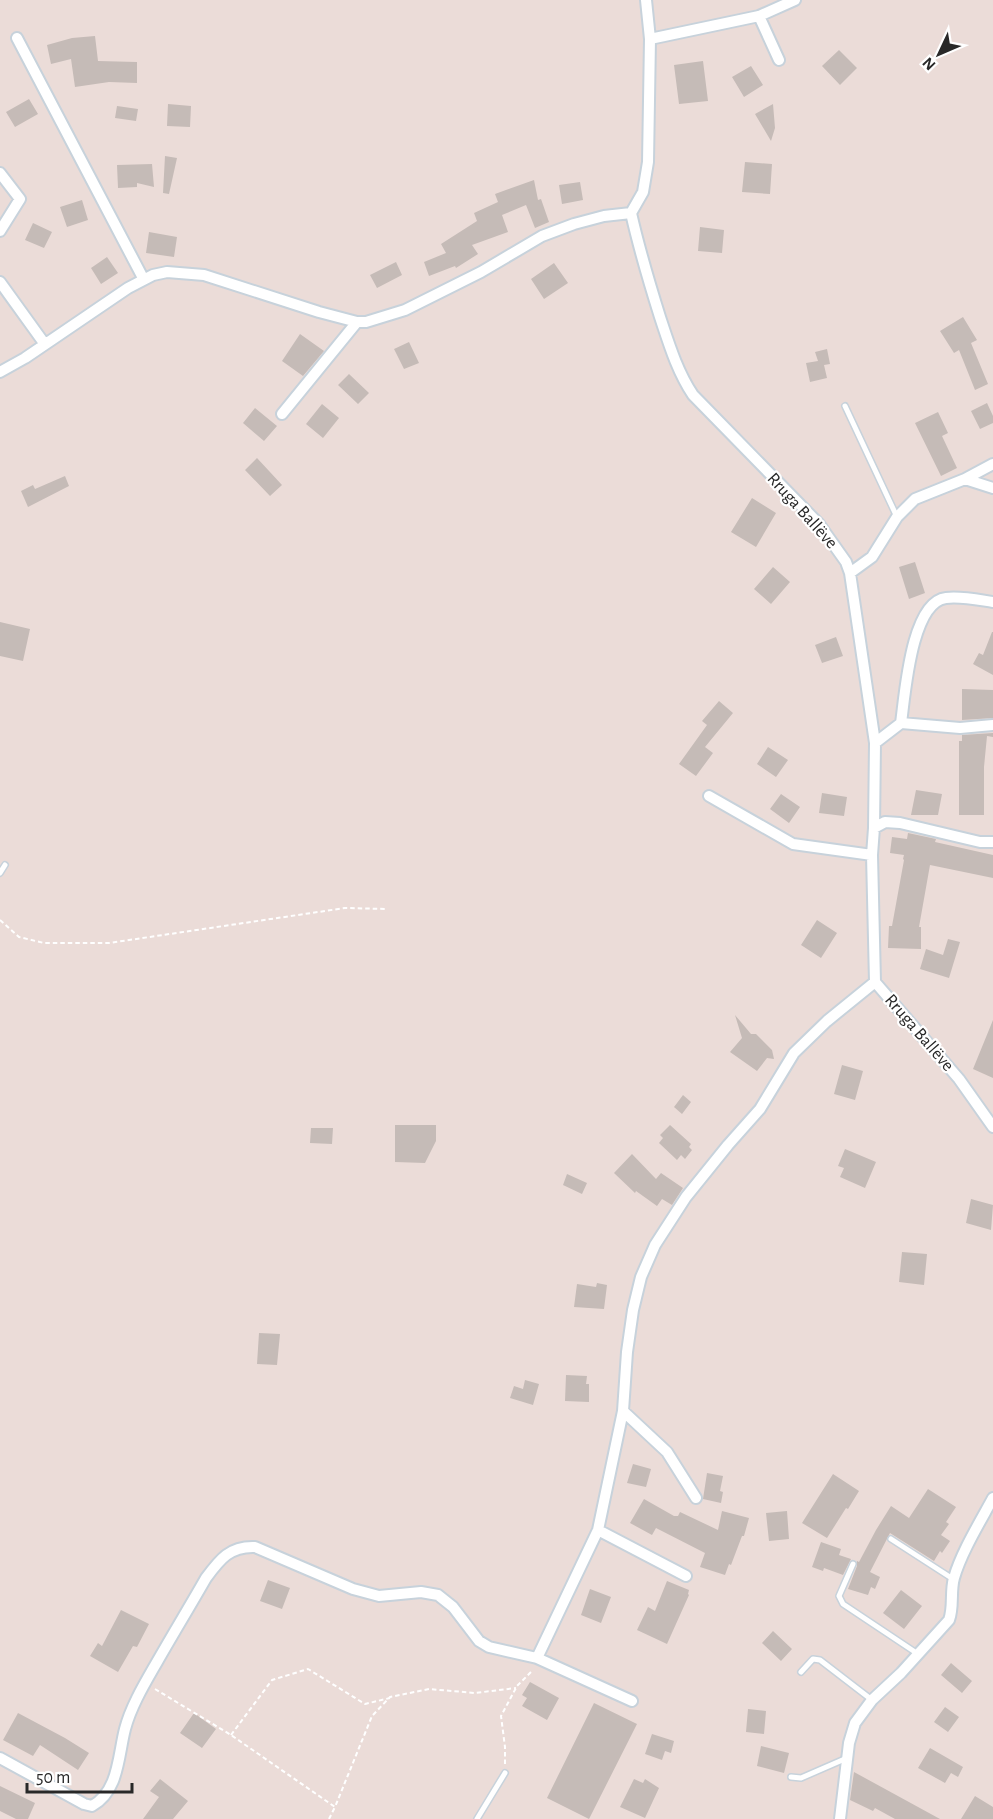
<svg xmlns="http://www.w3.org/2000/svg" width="993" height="1819" font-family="'Alegreya Sans',sans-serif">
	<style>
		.building { fill: #c5bbb7 }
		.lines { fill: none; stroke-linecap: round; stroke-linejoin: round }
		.service-casing { stroke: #c7d2db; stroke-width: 8 }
		.minor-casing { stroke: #c7d2db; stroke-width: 14 }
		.path { stroke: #fff; stroke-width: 2; stroke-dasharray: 4.5 3; stroke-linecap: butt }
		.service { stroke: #fff; stroke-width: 5 }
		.minor { stroke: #fff; stroke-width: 10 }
		.labels { text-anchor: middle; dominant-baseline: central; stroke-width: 4.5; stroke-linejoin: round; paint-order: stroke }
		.street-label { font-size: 18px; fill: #282828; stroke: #fff }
	</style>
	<rect width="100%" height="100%" fill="#ebdcd8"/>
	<!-- building -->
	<path class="building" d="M95,36L98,61L137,62V83L109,82L75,87L71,59L51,64L47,45L72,38Z
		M839,50L857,68L840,85L822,66Z
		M703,61L708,101L679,104L674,65Z
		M751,66L763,85L744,97L732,77Z
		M29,99L38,114L15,127L6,112Z
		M168,104L191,106L190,127L167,126Z
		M773,104L775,128L771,141L755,114Z
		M117,106L138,109L136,121L115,118Z
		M165,156L177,158L169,194L163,193Z
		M745,162L772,164L770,194L742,192Z
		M152,164L154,187L137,183V187L118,188L117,165Z
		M534,180L538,200L541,199L549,222L535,228L526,205L502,215L508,232L472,245L478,254L456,268L455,266L429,276L424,262L446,253L441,244L477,221L474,213L498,202L495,194Z
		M580,182L583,200L562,204L559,185Z
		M82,200L88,220L67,227L60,207Z
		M33,223L52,232L44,248L25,240Z
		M700,227L724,230L722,253L698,251Z
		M149,232L177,237L174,257L146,253Z
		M107,257L118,273L101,284L91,268Z
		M396,262L402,275L377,288L370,275Z
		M554,263L568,283L544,299L531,279Z
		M963,317L977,340L971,343L988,384L975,390L959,350L954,353L940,331Z
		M300,334L324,351L303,376L282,361Z
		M409,342L419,363L404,369L394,349Z
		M827,349L830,364L824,365L827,378L810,382L806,363L818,361L815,352Z
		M349,374L369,393L358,404L338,385Z
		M987,403L993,416V423L980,429L971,411Z
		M322,404L339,418L323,438L306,424Z
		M255,408L277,426L264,441L243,423Z
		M938,412L948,433L942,436L957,468L941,476L915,423Z
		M257,458L282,485L270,496L245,470Z
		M65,476L69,486L28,507L21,491L33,485L35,489Z
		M752,498L776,513L756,547L731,532Z
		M915,562L925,593L909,599L899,567Z
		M773,567L790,582L771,604L754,589Z
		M0,622L30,629L23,661L0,656Z
		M992,632H993V675L973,664L979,653L983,655Z
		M836,637L843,656L822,663L815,645Z
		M962,689L993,690V718L962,720Z
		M719,701L733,713L705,747L713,753L696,776L679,764L707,725L702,721Z
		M993,733V737L987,736L984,767V815H959V741H962V735Z
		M768,747L788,760L776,777L757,764Z
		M916,790L942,794L938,815H911Z
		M822,793L847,797L844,816L819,813Z
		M781,794L800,807L789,823L770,809Z
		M908,833L936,839L935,842L993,855V878L930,865L919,927H921V949L888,948L889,926H892L904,860L903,859L904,855L890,853L892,837L907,839Z
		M817,920L837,933L821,958L801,945Z
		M948,939L960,942L949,978L920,969L926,949L943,955Z
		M735,1015L751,1034H756L772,1050L774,1059L767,1058L757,1071L730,1052L742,1038Z
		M993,1020V1078L973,1069Z
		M842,1065L863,1071L855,1100L834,1094Z
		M683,1095L691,1102L682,1114L674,1107Z
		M395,1125H436V1141L425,1163L395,1162Z
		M670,1125L691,1144L689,1147L692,1150L685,1159L681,1155L677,1160L659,1143L663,1138L660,1135Z
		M311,1128H333L332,1144L310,1143Z
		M845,1149L876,1162L865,1188L840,1177L844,1168L838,1166Z
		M632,1154L656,1179L661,1173L683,1188L672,1205L662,1199L657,1206L636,1191L635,1193L614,1173Z
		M567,1174L587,1183L582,1194L563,1185Z
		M971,1199L993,1205L991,1230L966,1223Z
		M902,1252L927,1254L924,1285L899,1282Z
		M597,1283L607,1285L604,1309L574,1307L577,1284L596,1287Z
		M259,1333L280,1334L277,1365L257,1364Z
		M566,1375L587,1376L586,1384H589V1402L565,1401Z
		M525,1380L539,1384L533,1405L510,1398L514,1386L523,1389Z
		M633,1464L651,1469L646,1487L627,1483Z
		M707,1473L723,1476L720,1491L723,1492L721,1503L703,1499Z
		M833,1474L859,1491L848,1509L846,1508L827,1538L802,1523Z
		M928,1489L956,1507L946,1522L949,1524L941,1535L950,1541L942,1553L940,1551L934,1561L890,1533L870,1572L880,1577L875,1589L871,1587L868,1595L848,1589L857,1566V1561L859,1562L876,1530L891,1506L909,1518Z
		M644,1499L674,1516H678L680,1512L718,1530L722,1511L749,1518L744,1536H742L731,1565L729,1564L725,1575L700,1567L705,1553L656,1528L652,1535L630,1523Z
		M787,1511L789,1539L769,1541L766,1513Z
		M821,1542L841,1549L839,1555L851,1559L843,1575L824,1568L823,1571L812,1567Z
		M268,1580L290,1588L282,1609L260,1601Z
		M667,1581L689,1590L688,1594L689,1595L667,1644L637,1630L648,1607L655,1611Z
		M590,1589L611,1597L601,1623L581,1615Z
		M901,1590L922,1606L904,1629L883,1613Z
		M121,1610L149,1624L137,1647L133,1646L118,1672L90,1656L98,1643L102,1646Z
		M773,1631L792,1649L781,1661L762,1643Z
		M951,1663L972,1681L962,1693L941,1675Z
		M530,1682L559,1698L547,1720L522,1706L527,1698L522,1695Z
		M594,1703L637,1724L589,1819L547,1798Z
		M945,1707L959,1717L948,1732L934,1722Z
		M748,1709L766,1711L764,1734L746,1732Z
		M18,1713L65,1738L89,1753L78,1770L40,1745L33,1756L3,1740Z
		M194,1713L216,1729L202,1748L180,1733Z
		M652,1734L674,1741L671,1753L665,1751L662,1760L645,1754Z
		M761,1746L789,1753L784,1773L757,1766Z
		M930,1748L963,1767L958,1777L951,1773L945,1783L918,1768Z
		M854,1772L940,1819H895L875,1808L873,1811L850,1800Z
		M160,1779L188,1801L173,1819H143L159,1797L150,1791Z
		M634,1779L643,1783L645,1779L659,1788L645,1818L620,1807Z
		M0,1786L35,1803L28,1819H16L0,1811Z
		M975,1796L993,1807V1819H961Z"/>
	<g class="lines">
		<!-- service casing -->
		<g class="service-casing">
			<path id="service" d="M845,406L897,517
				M0,873L5,865
				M891,1539L953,1579
				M853,1564L839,1596L843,1604L918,1654
				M801,1672L813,1659L820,1660L872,1700
				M791,1777L801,1778L847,1758
				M477,1819L505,1773"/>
		</g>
		<!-- minor casing -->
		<g class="minor-casing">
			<path id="minor" d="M646,0L650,39L648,162L643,192L631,213C639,248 649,282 660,317C669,344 677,371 693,395L819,524L846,562L850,573L875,743L874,828L872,855L875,982L959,1079L993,1127
				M759,16L779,60
				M17,38L143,278
				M650,39L759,16L795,0
				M0,173L20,199L0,231
				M0,282L44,343
				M0,372L25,358L128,288L153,275L167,272L204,275L319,312L357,322H366L405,310L481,272L542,236L574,224L604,216L631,213
				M282,414L357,322
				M965,479L993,488
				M850,573L872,557L897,517L915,499L965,479L993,464
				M901,723L960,728L993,725
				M875,743L901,723C905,695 911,602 946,598C961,596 979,600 993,602
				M709,796L793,844L872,855
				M874,828L885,822L900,823L980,842H993
				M623,1411L667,1452L696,1498
				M598,1530L686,1576
				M537,1658L598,1530L623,1411L627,1352L633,1310L641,1277L655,1245L686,1197L728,1145L760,1109L794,1053L827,1021L875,982
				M0,1758L84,1804L92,1806C119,1791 118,1756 125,1729C131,1706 145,1683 157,1662C173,1634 190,1606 206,1578C220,1559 230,1546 255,1547L353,1589L379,1596L421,1592L438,1595L453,1607L479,1641L489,1647L537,1658L632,1701
				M840,1819L849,1743L855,1723L872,1700L901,1673L949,1620C954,1607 950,1592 954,1578C961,1553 980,1522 993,1498"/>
		</g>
		<!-- path -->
		<path class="path" d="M0,920L19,937L44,943H109L345,908L387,909
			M155,1689L231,1735L335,1807L372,1716L390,1697L429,1689L475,1693L516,1688
			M231,1735L272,1680L308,1669L365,1704L390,1698
			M505,1764V1747L501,1716L517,1686L533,1670
			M329,1819L335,1807"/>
		<!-- service -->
		<use href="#service" class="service"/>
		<!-- minor -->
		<use href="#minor" class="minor"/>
	</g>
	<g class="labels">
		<!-- street labels -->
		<g class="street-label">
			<text transform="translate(802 511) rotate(48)">Rruga Ballëve</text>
			<text transform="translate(919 1033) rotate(49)">Rruga Ballëve</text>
		</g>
	</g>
	<!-- north arrow -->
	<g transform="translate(939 54) rotate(226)" stroke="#ffffff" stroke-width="4.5" paint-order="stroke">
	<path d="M0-4.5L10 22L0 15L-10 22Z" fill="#282828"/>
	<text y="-9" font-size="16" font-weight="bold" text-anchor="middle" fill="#282828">N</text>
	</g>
	<!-- scale -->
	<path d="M27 1783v9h105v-9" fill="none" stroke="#282828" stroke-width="3"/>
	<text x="36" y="1783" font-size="18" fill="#282828" stroke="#ffffff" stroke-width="4.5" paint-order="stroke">50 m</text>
</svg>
